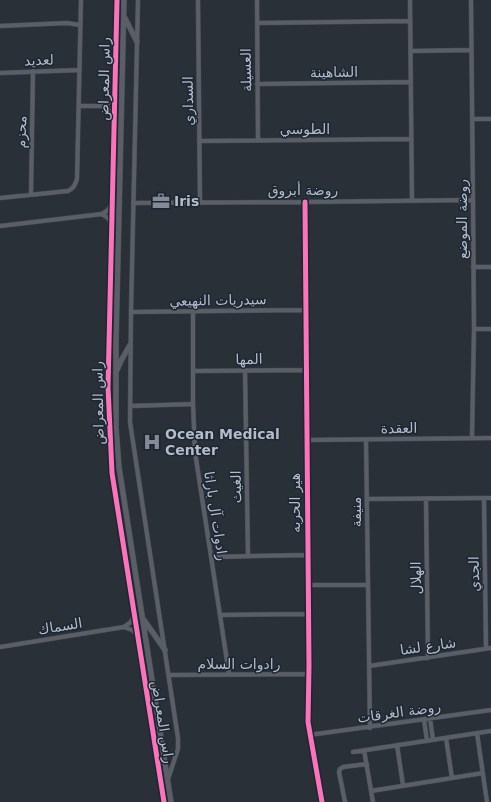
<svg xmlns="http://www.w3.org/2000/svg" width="491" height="802" font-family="'DejaVu Sans','Noto Sans Arabic',sans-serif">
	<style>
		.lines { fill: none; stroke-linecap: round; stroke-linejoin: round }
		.minor-casing { stroke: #484c53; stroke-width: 5 }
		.tertiary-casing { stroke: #484c53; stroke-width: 6 }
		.minor { stroke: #5a5e66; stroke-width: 4 }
		.tertiary { stroke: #5a5e66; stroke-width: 5 }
		.cycleway-casing { stroke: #1d2633; stroke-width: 8 }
		.cycleway { stroke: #fb73b8; stroke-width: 5 }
		.labels { text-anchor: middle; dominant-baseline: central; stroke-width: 3; stroke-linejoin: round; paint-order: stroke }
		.street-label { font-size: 14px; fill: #b4bcc9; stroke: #1d2633 }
		.poi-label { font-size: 14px; font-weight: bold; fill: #b4bcc9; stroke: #1d2633; text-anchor: start }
	</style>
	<rect width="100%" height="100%" fill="#2a3038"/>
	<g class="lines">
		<!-- minor casing -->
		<g class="minor-casing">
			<path id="minor" d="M138,0L131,312L130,422L178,738V749L168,779
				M198,0L200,202
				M257,0L258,140
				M410,0L412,201
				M471,0L473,200L474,329L472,438
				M257,23L410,21
				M0,26L67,23L80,25
				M411,51L471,50
				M0,73L79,70
				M257,84L411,82
				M79,106H105L115,115
				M105,106L115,97
				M472,119H491
				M199,141L411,139
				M31,194L33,71
				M0,198L68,191C74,188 75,185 77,179L81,0
				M305,202L309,666L308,722L322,802
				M133,203L305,202L473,200
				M102,214L108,218L111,223
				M0,226L102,214L108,210L112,204
				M473,267H491
				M193,311V404L195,452L229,674
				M131,312L305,310
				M474,329H491
				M245,370L248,556
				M193,371L306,370
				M130,406L193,404
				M306,440L491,438
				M366,440L370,728
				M484,498L486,649
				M367,499L491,498
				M426,499L428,658
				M211,557L307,555
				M308,585H367
				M220,615L308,614
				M124,627L132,630L137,634
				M0,647L124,627L131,622L134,616
				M369,666L491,648
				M169,675L309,674
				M430,718L433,740
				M424,719L427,741
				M477,733L487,802
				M309,735L491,710
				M446,738L452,778
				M397,745L403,785
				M364,750L373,802
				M353,752L491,731
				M371,791L483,773
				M345,802L339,772L340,769L343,767L367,764"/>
		</g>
		<!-- tertiary casing -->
		<g class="tertiary-casing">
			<path id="tertiary" d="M117,0L108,387L112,473L164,802
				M124,0L116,342V427L119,467L171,802
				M125,18L137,42
				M117,370L122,359L130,345
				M144,620L165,650"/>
		</g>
		<!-- minor -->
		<use href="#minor" class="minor"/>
		<!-- tertiary -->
		<use href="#tertiary" class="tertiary"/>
		<!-- cycleway casing -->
		<g class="cycleway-casing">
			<path id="cycleway" d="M117,0L108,387L112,473L164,802
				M305,202L309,666L308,722L322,802"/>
		</g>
		<!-- cycleway -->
		<use href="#cycleway" class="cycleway"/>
	</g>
	<!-- icons -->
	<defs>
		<g id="office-bare" transform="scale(1.38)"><path d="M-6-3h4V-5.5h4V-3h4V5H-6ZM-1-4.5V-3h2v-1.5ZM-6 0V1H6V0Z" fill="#848b96" stroke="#1d2633" stroke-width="2.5" paint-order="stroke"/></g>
		<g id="hospital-bare" transform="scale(1.38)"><path d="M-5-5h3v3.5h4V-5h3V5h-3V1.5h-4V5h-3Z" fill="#848b96" stroke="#1d2633" stroke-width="2.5" paint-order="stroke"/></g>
	</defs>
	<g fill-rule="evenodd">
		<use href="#office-bare" x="161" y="201"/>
		<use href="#hospital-bare" x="152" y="442"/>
	</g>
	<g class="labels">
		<!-- street labels -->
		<g class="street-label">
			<text transform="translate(39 60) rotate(-2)">لعديد</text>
			<text transform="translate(246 70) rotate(-91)">العسيلة</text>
			<text transform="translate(334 72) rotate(-1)">الشاهينة</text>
			<text transform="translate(104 79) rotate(-89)">راس المعراض</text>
			<text transform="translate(188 101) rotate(-91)">السداري</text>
			<text x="305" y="129">الطوسي</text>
			<text transform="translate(21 132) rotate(-89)">محزم</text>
			<text x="303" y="190">روضة أبروق</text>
			<text transform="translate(462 219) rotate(-90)">روضة الموضع</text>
			<text transform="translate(218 300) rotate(-1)">سيدريات النهيعي</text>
			<text transform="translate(249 359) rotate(-1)">المها</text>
			<text transform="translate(98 403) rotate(-91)">راس المعراض</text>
			<text transform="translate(399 428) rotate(-1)">العقدة</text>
			<text transform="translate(236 487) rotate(-91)">الغيث</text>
			<text transform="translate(295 503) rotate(-90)">هير الحربه</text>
			<text transform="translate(356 512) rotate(-90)">منيفة</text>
			<text transform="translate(216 516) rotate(81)">رادوات آل باراثا</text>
			<text transform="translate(474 574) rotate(-91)">الجدي</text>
			<text transform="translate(416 578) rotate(-91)">الهلال</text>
			<text transform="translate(60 626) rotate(-9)">السماك</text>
			<text transform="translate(428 646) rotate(-8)">شارع لشا</text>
			<text x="239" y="664">رادوات السلام</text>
			<text transform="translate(399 712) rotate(-8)">روضة الغرقات</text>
			<text transform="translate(163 722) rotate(81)">راس المعراض</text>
		</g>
		<!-- poi labels -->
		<g class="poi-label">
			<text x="174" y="201">Iris</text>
			<text x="165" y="434">Ocean Medical<tspan x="165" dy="16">Center</tspan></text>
		</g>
	</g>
</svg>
